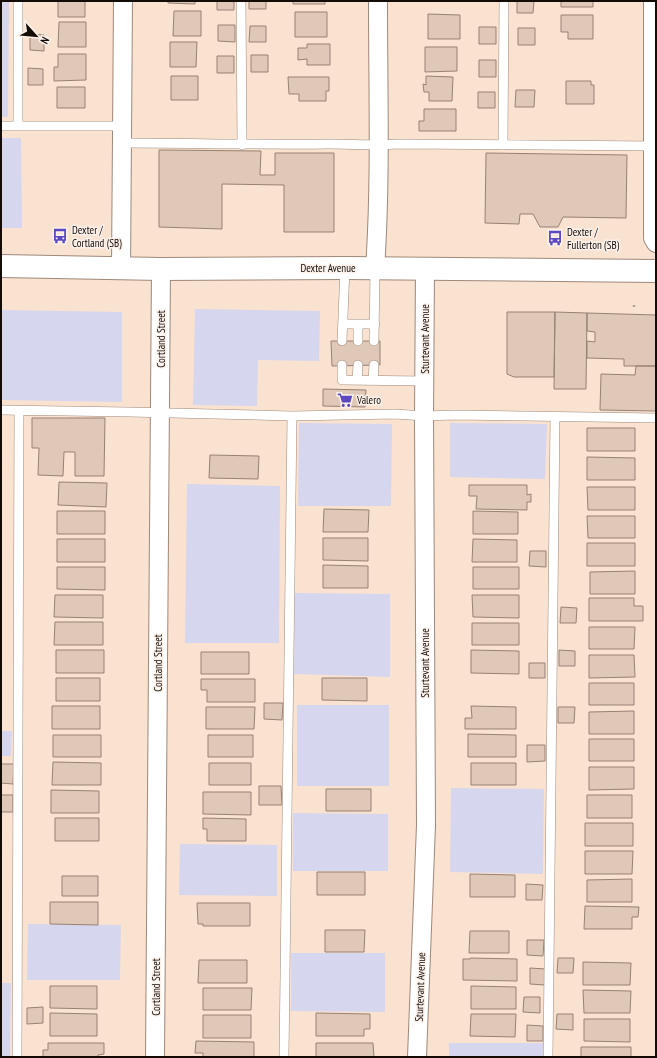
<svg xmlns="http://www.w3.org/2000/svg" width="657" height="1058" font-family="'PT Sans Narrow',sans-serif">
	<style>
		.green { fill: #d6d6ef }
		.building { fill: #e0c8b8; stroke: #978172 }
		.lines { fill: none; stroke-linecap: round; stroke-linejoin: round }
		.lane-casing { stroke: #9e8879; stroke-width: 10 }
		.street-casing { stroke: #9e8879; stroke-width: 20 }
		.secondary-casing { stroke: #9e8879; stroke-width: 24 }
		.path { stroke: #b4a193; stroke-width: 2.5; stroke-dasharray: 2 2; stroke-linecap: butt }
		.lane { stroke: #fff; stroke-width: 9 }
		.street { stroke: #fff; stroke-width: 18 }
		.secondary { stroke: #fff; stroke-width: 22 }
		.labels { text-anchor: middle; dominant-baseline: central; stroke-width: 3; stroke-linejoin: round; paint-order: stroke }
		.poi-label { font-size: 11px; fill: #130b06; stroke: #fcf2eb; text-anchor: start }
		.street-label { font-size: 11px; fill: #130b06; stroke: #fcf2eb }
	</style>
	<rect width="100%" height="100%" fill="#fae2d1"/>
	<!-- green -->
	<path class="green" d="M1,1H9L8,117H1Z
		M1,138H21L22,228H1Z
		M195,309L320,311L319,361L258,360L257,406L193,405Z
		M1,310L122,312V402L1,400Z
		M299,423L392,424L391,506H298Z
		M450,423L547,424L545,479L450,477Z
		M187,484L280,486L279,643H185Z
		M295,593L390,594V677L294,674Z
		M297,705H389V786H297Z
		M1,731H12L11,756H1Z
		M451,788L544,789L543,874L450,872Z
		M293,813L388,814V871H293Z
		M180,844L277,845V896L179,895Z
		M28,924L121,925L120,980H27Z
		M291,953H385V1012L291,1011Z
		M1,983H11L10,1057H1Z
		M449,1043H544V1057H449Z"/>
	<!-- building -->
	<path class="building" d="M58,1H85V17H58Z
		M168,1H195V4L168,3Z
		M217,1H234V10H217Z
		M249,1H266V9H249Z
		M293,1H325V4H293Z
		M517,1H534L533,13H517Z
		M561,1H593V7H561Z
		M174,11H201V36H173Z
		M295,12H327V37H295Z
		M428,14L460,15V39H428Z
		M561,15H593V39H568V32H561Z
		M59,22H86V47H58Z
		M218,25H235V42L218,41Z
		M250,26H266V42H249Z
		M479,27H496V44H479Z
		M518,28H535V45H518Z
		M30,34L44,35V51L30,50Z
		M170,42H197L196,67H170Z
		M307,44H330V65H307V59L298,60V48H307Z
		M425,47H457V71L425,72Z
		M58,54H86V80L54,81V67H58Z
		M251,55H268V72H251Z
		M217,56H234V73H217Z
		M479,60H496V77H479Z
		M28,68L43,69V85H28Z
		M171,76H198V100H171Z
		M426,76L453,77L452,101H429V92H424L423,84L426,85Z
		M288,77H329V91H326V101H299V94H289Z
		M566,81H591V85H594V104H566Z
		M57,87H85V108H57Z
		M516,90H535L534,107H515Z
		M478,92H495V108H478Z
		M424,109H456V131H419V121H424Z
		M159,150L261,151L260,175H275V153H334V232H284V185L222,184V229L159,227Z
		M486,153L627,155L626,218L563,217L558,227H540L533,214H520L519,224L485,223Z
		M507,312H555L554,377H514L507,374Z
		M555,312L587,313L586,389H554Z
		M587,313L656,315V366H624V359L587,358V341L595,342V332L587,331Z
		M331,341H380V365L332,366Z
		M636,366H656V411L600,410L601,374L635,375Z
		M323,389L366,390L365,407L323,406Z
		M32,418H105L104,476H75V452H64L63,476L38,475L39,448H32Z
		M587,428H635V451H587Z
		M210,455L259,456L258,479L209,478Z
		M587,457L635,458V480H587Z
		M59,482L107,483L106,507L58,505Z
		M469,485H527V495L531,494V502H527V510L476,509L477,496H469Z
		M587,487H635V510H588Z
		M324,509L369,510L368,532H323Z
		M57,511H105V534H57Z
		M473,511L518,512V534H473Z
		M587,516H635V538H588Z
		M323,538H368V561L323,560Z
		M57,539H105V562H57Z
		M473,539L517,540V562H472Z
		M587,543H635V566H587Z
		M530,551H546V567L529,566Z
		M323,565L368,566V588H323Z
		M57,567H105V590L57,589Z
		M473,567H519V589H473Z
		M635,571V594H590V572Z
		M55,595H103V618L54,617Z
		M472,595H519V618L473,617Z
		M589,598H634V606H643V621H589Z
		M561,607L577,608L576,623H560Z
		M55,622H103V645H54Z
		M472,623H519V645H472Z
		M589,627H635L634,649H589Z
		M56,650H104V673H56Z
		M471,650L519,651V674L471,673Z
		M559,650L575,651V666H559Z
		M201,652H249V674H201Z
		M589,655H634L635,677L589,678Z
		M529,663H545V678H529Z
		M56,678H100V701H56Z
		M322,678H367V701L322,700Z
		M201,679H255V702H207V690H201Z
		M589,683H634V705H589Z
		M264,703H283L282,720L264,719Z
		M52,706H100V729H52Z
		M471,706L516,707V729H465V718H472Z
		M206,707H255L254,729H206Z
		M558,707H575L574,723H558Z
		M634,711V734H589V712Z
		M468,734L516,735V757H468Z
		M53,735H101V757H53Z
		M208,735H253V757H208Z
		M589,739H634V761H589Z
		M527,745H545V761L527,762Z
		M53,762L101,763V785H52Z
		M209,763H251V785H209Z
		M471,763H516V785H471Z
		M1,764H14L13,784L1,783Z
		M589,767H634V789L589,790Z
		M259,786H281L282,805H259Z
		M326,789H371V811H326Z
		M51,790L99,791V813H51Z
		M203,792H251V815L203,814Z
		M1,795H13V812H1Z
		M587,795H632V818H587Z
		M55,818H99V841H55Z
		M203,818L246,819V841H207V829H203Z
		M585,823H633V846H585Z
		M585,851H633L632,874H585Z
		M317,872H365V895H317Z
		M470,874L515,875V897H470Z
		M62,876H98V896H62Z
		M632,879V902H587V880Z
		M526,884L543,885L542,900H526Z
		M50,902H98V925L50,924Z
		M197,903H250V926H203V924H198Z
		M585,906L639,907L638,917H632V929H584Z
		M325,930H365L364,952H325Z
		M470,931H509V953H469Z
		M527,940H544L543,956L527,955Z
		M470,958L517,959V981L463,980V959H470Z
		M558,958H574L573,973H557Z
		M199,960H247V983H198Z
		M583,962L631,963L630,985H583Z
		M530,968L546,969L545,985L530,984Z
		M50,986H97V1009L50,1008Z
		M471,986L516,987V1009H471Z
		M203,988H252L251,1010H203Z
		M583,990L631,991L630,1013H584Z
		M524,997H540V1013L523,1012Z
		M43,1007V1023L27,1024V1008Z
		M50,1013L97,1014V1036H50Z
		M316,1013L370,1014V1029H364V1036H316Z
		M471,1014H516L515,1037L470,1036Z
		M557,1014H573V1030L556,1029Z
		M203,1015H251V1038H203Z
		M584,1019H630V1042L584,1041Z
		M527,1025L543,1026V1041H527Z
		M196,1041L254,1042V1057H203V1053H195Z
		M48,1043H104V1054L98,1055V1057H43V1050H48Z
		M316,1043H373L374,1057H316Z
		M581,1047H631V1057H581Z"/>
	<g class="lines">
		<!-- lane casing -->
		<g class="lane-casing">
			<path id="lane" d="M241,1L242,145
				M1,126H123
				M18,126V1
				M123,143C192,143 260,145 329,144C352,144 375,146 399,144L655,146
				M503,145L504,1
				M343,324H375
				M358,324V341
				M342,341L345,268
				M374,341L375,269
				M342,365V380L425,381
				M357,380L358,365
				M373,380L374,365
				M1,410L129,412L292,416L395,414L424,416L454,415L656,418
				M17,1057L19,411
				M284,1057L292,416
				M548,1057L555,417"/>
		</g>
		<!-- street casing -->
		<g class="street-casing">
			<path id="street" d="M653,1V238L656,243
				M121,269L123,1
				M375,269C381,180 378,90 378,1
				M155,1057L161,269
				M417,1057L426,825L424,416L425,269"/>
		</g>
		<!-- secondary casing -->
		<g class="secondary-casing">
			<path id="secondary" d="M1,266L161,269L345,268L656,271"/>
		</g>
		<!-- path -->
		<path class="path" d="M634,305V309"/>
		<!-- lane -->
		<use href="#lane" class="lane"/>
		<!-- street -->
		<use href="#street" class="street"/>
		<!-- secondary -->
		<use href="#secondary" class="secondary"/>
	</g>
	<!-- icons -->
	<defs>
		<g id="bus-bare" transform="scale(1.2)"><path d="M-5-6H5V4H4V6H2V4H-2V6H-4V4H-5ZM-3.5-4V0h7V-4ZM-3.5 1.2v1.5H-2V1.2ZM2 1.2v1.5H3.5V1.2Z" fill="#5c49c1" stroke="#fcf2eb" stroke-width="2.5" paint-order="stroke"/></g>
		<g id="supermarket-bare" transform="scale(1.2)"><path d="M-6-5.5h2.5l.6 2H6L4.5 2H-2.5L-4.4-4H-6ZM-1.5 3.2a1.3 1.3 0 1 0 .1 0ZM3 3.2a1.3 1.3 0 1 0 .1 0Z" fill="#5c49c1" stroke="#fcf2eb" stroke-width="2.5" paint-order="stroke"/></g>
	</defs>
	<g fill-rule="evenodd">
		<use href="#bus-bare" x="60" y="236"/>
		<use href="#bus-bare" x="555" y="238"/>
		<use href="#supermarket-bare" x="345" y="400"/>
	</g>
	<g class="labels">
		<!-- poi labels -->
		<g class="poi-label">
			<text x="72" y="230">Dexter /<tspan x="72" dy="13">Cortland (SB)</tspan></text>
			<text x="567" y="232">Dexter /<tspan x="567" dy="13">Fullerton (SB)</tspan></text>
			<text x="357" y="400">Valero</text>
		</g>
		<!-- street labels -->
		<g class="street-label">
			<text x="328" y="268">Dexter Avenue</text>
			<text transform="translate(161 339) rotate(-90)">Cortland Street</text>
			<text transform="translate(425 339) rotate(-90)">Sturtevant Avenue</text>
			<text transform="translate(158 663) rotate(-90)">Cortland Street</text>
			<text transform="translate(425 663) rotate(-90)">Sturtevant Avenue</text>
			<text transform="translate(156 987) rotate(-90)">Cortland Street</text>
			<text transform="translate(420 987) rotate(-88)">Sturtevant Avenue</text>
		</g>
	</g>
	<!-- border -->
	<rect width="657" height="1058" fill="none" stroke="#130b06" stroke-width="4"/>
	<!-- north arrow -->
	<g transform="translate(36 36) rotate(117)" stroke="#fcf2eb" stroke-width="3" paint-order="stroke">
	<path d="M0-3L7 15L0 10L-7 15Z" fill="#130b06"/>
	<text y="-6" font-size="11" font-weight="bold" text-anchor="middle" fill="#130b06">N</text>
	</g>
</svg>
